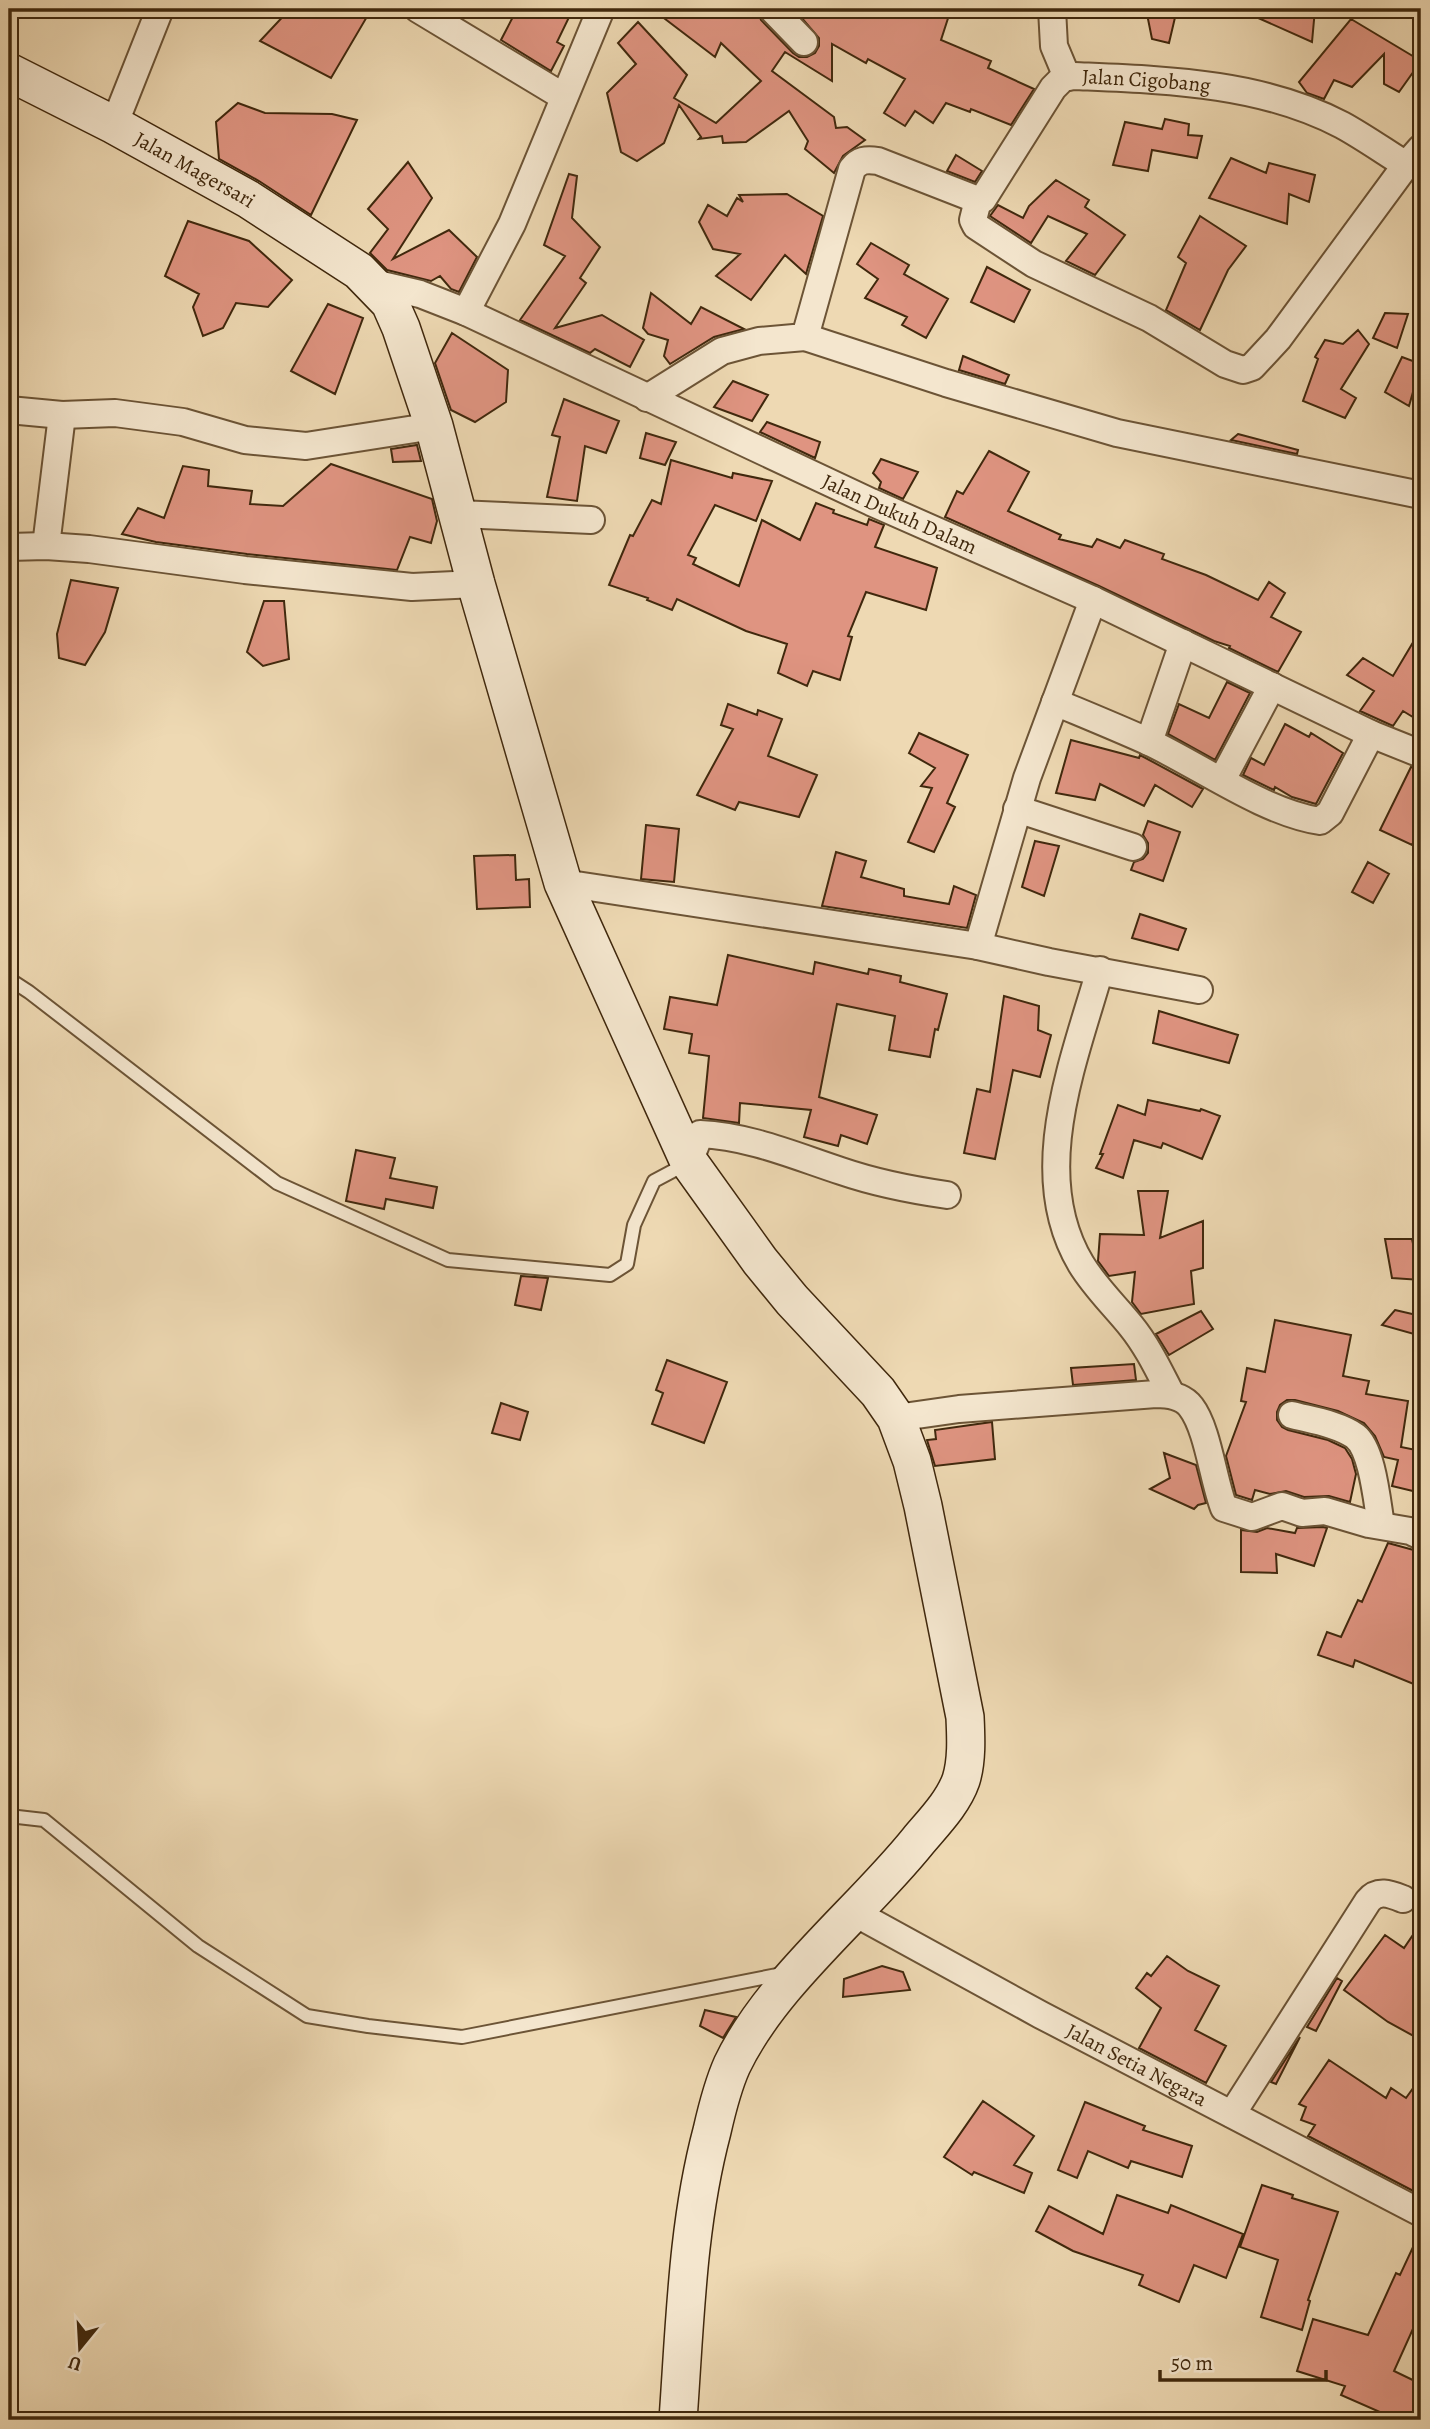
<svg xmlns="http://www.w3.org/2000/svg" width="1430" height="2429" font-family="Alegreya,serif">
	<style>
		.building { fill: #df9481; stroke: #40280d; stroke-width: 2 }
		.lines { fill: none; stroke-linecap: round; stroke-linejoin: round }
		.lane-casing { stroke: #6c5436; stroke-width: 16 }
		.street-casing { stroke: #6c5436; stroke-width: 30 }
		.secondary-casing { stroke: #40280d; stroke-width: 40 }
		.lane { stroke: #f4e6ce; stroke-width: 12 }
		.street { stroke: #f4e6ce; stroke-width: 26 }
		.secondary { stroke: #f4e6ce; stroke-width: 37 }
		.labels { text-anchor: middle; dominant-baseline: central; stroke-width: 7; stroke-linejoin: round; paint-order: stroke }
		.street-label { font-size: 21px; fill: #40280d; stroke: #f4e6ce }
	</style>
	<rect width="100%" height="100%" fill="#eed9b3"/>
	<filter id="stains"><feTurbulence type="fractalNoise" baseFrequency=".00286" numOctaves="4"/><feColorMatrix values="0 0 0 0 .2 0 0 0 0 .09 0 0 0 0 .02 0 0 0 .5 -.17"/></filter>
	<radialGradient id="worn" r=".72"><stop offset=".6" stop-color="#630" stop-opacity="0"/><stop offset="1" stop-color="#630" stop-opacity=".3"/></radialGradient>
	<!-- building -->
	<path class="building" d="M290,9H357L368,15L331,78L260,41Z
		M517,9H573L557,42L564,46L551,71L501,40Z
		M652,9H757L761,20L793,53L799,57H807L815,53L819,46V38L794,9H951L941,40L991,61L988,68L1034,89L1011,125L971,109L970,112L946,103L933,123L915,111L905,126L884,113L905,79L868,59L866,63L832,44V81L785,52L772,71L834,117L836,128L847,127L865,140L843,156L834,173L805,149L808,141L789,111L746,142L723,143L722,136L699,139L701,137L679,105L664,143L637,161L621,152L607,93L636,64L618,43L638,22L687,75L674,98L716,123L761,81L721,43L715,57Z
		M1146,9H1177L1169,43L1152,39Z
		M1238,9H1315L1312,42Z
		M1351,19L1421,61L1399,92L1384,84V54L1352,87L1334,80L1324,99L1307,93L1299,82Z
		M238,103L265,113L332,114L357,120L311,215L259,181L219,159L216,122Z
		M1165,119L1189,124L1188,135L1202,136L1197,158L1152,150L1148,171L1113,165L1125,122L1162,129Z
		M956,155L982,171L975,182L947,171Z
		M1231,158L1266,173L1269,163L1315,175L1309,202L1289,194L1287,224L1209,198Z
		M408,162L432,198L393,259L449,230L477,257L459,292L451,289L440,276L431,281L387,270L370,253L388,229L368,209Z
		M569,174L577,176L572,218L600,247L580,278L586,283L555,328L602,315L644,340L630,367L595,349L590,353L520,320L565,256L544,245Z
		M1056,180L1089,200L1085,207L1125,235L1095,275L1066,261L1087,234L1048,216L1031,243L990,216L998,205L1023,218L1029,206Z
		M787,194L823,216L806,274L785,255L751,300L716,276L740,254L713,249L699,222L708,205L727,216L737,198L743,202L739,195Z
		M1200,216L1246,246L1228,270L1200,330L1166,310L1186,263L1178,257Z
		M188,221L249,241L292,280L268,307L236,303L223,328L203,336L193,307L199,294L165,276Z
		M871,243L909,265L904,274L948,299L926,338L902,325L907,317L865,298L878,279L857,264Z
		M987,267L1030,290L1014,322L971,302Z
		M651,293L691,324L701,307L744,329L714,337L670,364L664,356L668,340L648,334L643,328Z
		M328,304L363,318L335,394L291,371Z
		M1385,313L1408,314L1397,348L1373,338Z
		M1358,330L1369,344L1341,389L1356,398L1345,418L1303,401L1318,359L1315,357L1325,340L1343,344Z
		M452,333L508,370L506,402L475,422L451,410L435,363Z
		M963,356L1009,375L1005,384L959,370Z
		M1402,357L1421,364L1409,406L1385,392Z
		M733,381L768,395L752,421L714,407Z
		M564,399L619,421L606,453L585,446L577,501L547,497L560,437L552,435Z
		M767,422L820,442L815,458L760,432Z
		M646,433L676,442L665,465L640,458Z
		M1238,434L1298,450L1297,454L1231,440Z
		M417,445L421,461L393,462L391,449Z
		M989,451L1029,472L1008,511L1061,535L1059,539L1092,547L1097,539L1120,548L1125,540L1164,554L1162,559L1206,575L1258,600L1269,582L1285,593L1271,617L1301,632L1278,672L1229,648L1230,646L1214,641L1099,586L945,517L957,491L963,494Z
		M881,459L918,472L903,499L879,488L881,482L873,473Z
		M671,460L732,478L733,473L772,481L756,521L715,505L688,555L696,558L693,564L739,586L762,520L800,540L816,503L834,510L833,513L867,525L869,519L884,525L875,547L937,568L926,610L866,592L848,636L852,637L840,680L813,671L807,686L778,673L787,644L746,631L677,599L672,610L647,600L648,598L609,585L630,535L633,536L652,500L661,504Z
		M331,464L432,499L437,521L431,543L410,537L397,570L247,554L156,542L122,534L138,508L164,518L183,466L209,470L208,486L252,491L250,504L283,506Z
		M71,580L118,588L105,632L85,665L59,658L57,634Z
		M264,601H284L289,659L263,666L247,652Z
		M1421,629V722L1403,711L1393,726L1360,711L1374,691L1347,675L1363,658L1393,676Z
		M1227,682L1250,693L1215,760L1168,734L1179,704L1209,718Z
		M728,704L757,715L758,710L782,719L768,756L817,775L799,817L739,802L735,810L697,795L733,729L721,725Z
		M1285,724L1309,737L1311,733L1343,753L1316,804L1292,797L1275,787L1274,790L1243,775L1251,758L1264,765Z
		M919,733L968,755L947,803L955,807L934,852L908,842L932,788L921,786L935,768L909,753Z
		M1071,740L1139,758L1140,755L1203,789L1192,807L1155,785L1144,806L1100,784L1095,800L1056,793Z
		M1411,767L1421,769V827L1412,845L1380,830Z
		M1148,821L1180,832L1163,881L1131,870L1134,862L1143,859L1148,853V843L1143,835Z
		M646,825L679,829L674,882L641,879Z
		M1035,841L1059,846L1044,896L1022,887Z
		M836,852L866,861L861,877L904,889V896L949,904L954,886L976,895L967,928L822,906Z
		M515,855L516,880L529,879L530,907L477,909L474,856Z
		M1368,862L1389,874L1373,903L1352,892Z
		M1140,914L1186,929L1178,950L1132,938Z
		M728,955L813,974L815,962L868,974L869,969L901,976L900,982L947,994L938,1030L935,1029L930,1057L889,1050L895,1016L837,1004L819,1097L877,1115L867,1144L841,1135L838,1146L804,1137L811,1110L740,1103L739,1123L703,1118L709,1056L689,1053L692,1034L664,1029L670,997L717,1005Z
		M1004,996L1039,1006L1038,1030L1051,1035L1040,1077L1013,1070L995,1159L964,1153L977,1089L990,1092Z
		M1159,1011L1238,1035L1229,1063L1153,1043Z
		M1148,1100L1200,1111L1201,1109L1220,1116L1202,1159L1163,1143L1161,1148L1134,1140L1123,1178L1096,1168L1103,1154H1100L1118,1105L1145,1115Z
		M356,1150L395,1158L390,1178L437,1187L433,1208L386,1199L384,1209L346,1201Z
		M1138,1191H1168L1160,1238L1203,1221V1268L1191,1271L1194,1304L1141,1314L1132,1302L1135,1272L1109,1276L1098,1261L1100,1234L1144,1235Z
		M1385,1239H1412L1421,1280L1392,1278Z
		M521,1276L548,1278L541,1310L515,1305Z
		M1395,1310L1421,1316V1336L1382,1325Z
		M1201,1311L1213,1329L1169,1355L1156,1334Z
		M1275,1320L1351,1335L1343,1376L1369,1381L1366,1394L1408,1401L1401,1447L1421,1451V1487L1418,1486L1417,1492L1392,1486L1398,1460L1384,1457L1375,1436L1364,1423L1338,1411L1295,1400H1287L1280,1405L1277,1412V1420L1282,1427L1288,1430L1328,1440L1345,1448L1352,1459L1356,1474L1350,1502L1329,1496L1304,1497L1286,1491L1270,1494L1255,1490L1252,1500L1236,1495L1226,1456L1246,1402L1241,1401L1247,1368L1265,1372Z
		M667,1360L727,1382L704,1443L652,1424L663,1393L656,1390Z
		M1134,1364L1136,1380L1073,1385L1071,1368Z
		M501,1403L528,1412L520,1440L492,1433Z
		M992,1422L995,1459L935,1466L927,1440L936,1439L935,1430Z
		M1164,1453L1196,1465L1206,1503L1198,1505L1194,1509L1150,1489L1170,1478Z
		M1323,1527L1327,1528L1314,1566L1276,1554L1277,1573L1241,1572V1530L1257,1532L1267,1528L1295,1533L1297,1528Z
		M1388,1543L1421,1552V1687L1355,1660L1353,1667L1318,1655L1327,1632L1341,1637L1358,1600L1362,1602Z
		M1421,1923V2040L1388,2022L1344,1990L1385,1935L1404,1948Z
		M1167,1956L1188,1971L1219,1986L1195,2030L1226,2046L1206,2083L1139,2048L1161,2008L1136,1988L1147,1973L1151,1976Z
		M882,1966L903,1972L910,1990L843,1997L844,1979Z
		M1337,1978L1342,1981L1316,2031L1307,2027Z
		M705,2010L736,2017L723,2038L700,2026Z
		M1300,2037L1276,2084L1271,2082Z
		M1329,2060L1386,2098L1391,2088L1406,2098L1421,2077V2195L1308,2136L1315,2125L1301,2120L1306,2107L1299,2104Z
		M983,2101L1034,2136L1014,2165L1032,2173L1024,2193L974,2172L972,2175L944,2157Z
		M1085,2102L1145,2126L1143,2130L1192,2146L1182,2177L1131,2161L1128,2168L1088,2151L1077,2178L1058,2170Z
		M1262,2185L1293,2195L1292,2198L1338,2212L1308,2300L1310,2301L1302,2330L1261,2317L1278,2260L1240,2247Z
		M1117,2195L1168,2213L1171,2205L1243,2234L1226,2278L1194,2265L1179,2302L1139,2285L1143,2275L1073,2251L1036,2231L1049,2206L1103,2234Z
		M1421,2230V2311L1394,2371L1421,2384V2420H1398L1341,2395L1345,2386L1297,2371L1313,2319L1368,2335L1396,2273L1400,2275Z"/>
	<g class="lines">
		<!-- lane casing -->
		<g class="lane-casing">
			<path id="lane" d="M9,979L29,992L277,1183L448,1260L610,1275L627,1264L634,1225L654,1181L686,1164
				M9,1816L44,1820L198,1946L307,2016L368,2026L462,2037L787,1973"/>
		</g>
		<!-- street casing -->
		<g class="street-casing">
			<g id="street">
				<path d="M418,9L564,97"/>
				<path d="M772,9L804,42"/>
				<path d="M1052,9L1054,46L1067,77"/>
				<path d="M114,125L160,9"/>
				<path d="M978,200L973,220L976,226L1034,264L1149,318L1225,364L1243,370L1252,367L1278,339L1406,165"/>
				<path id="s1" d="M373,283L420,294L466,312L871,502L1093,600L1371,734L1421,754"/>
				<path d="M466,312L512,224L601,9"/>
				<path d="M805,337L946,383L1117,433L1421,495"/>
				<path id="s2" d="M647,398L722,351L759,341L805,337L852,169C859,160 866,159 878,161L978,200L983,199L1053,88L1063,78L1074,76C1164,80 1260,82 1342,125C1364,137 1385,152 1406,165L1421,148"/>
				<path d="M9,410L62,415L115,413L183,422L245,440L306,446L434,426"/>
				<path d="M458,514L591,520"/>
				<path d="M46,546L62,415"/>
				<path d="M9,547L46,546L89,549L245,570L412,587L476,584"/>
				<path d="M1055,702C1086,715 1118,728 1149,742C1202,767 1263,812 1320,821L1330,813L1371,734"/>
				<path d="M1149,742L1183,643"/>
				<path d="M1222,780L1272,686"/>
				<path d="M1017,809L1133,847"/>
				<path d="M563,883L978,946L1049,962L1199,990"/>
				<path d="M978,946L1027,778L1093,600"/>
				<path d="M1100,970C1074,1061 1027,1174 1081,1264C1095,1287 1114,1305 1131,1326C1148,1347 1159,1371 1171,1394"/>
				<path d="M689,1162L700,1134C749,1136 795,1156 841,1171C876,1183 912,1190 947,1195"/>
				<path d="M1292,1415C1311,1420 1338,1424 1355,1436C1373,1450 1377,1503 1381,1525"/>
				<path d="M896,1418L959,1409L1156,1394C1168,1394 1183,1396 1191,1407C1208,1429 1213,1480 1224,1508L1252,1517L1282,1506L1302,1513L1325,1511L1369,1524L1410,1531L1421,1536"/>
				<path id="s3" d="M855,1913L1041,2015L1421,2213"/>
				<path d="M1232,2114L1368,1901C1378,1889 1390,1894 1403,1899"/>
			</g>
		</g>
		<!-- secondary casing -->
		<g class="secondary-casing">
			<g id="secondary">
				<path id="s4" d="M9,72L114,125L248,199L359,271L390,303L401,328L434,426L476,584L563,883L689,1162L760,1261L792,1300L878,1392L896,1418L912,1461L923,1506L965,1717C966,1738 967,1761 961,1780C953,1803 933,1823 918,1841C861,1912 771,1983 732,2065C723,2085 717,2109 712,2131C687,2225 685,2324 678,2420"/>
			</g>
		</g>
		<!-- lane -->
		<use href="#lane" class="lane"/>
		<!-- street -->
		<use href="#street" class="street"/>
		<!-- secondary -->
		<use href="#secondary" class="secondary"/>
	</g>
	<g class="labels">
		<!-- street labels -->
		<g class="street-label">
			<text stroke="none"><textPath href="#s2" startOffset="718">Jalan Cigobang</textPath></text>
			<text stroke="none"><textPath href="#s4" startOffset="210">Jalan Magersari</textPath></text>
			<text stroke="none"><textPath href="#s1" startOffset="576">Jalan Dukuh Dalam</textPath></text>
			<text stroke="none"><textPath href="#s3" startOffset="320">Jalan Setia Negara</textPath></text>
		</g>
	</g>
	<!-- margin -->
	<rect width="1430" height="2429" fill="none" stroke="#eed9b3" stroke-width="35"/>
	<rect x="10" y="10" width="1409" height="2408" fill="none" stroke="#40280d" stroke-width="3.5"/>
	<rect x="18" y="18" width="1395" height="2394" fill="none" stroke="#40280d" stroke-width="2"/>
	<!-- north arrow -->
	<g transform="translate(80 2348) rotate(198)" stroke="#f4e6ce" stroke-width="5" paint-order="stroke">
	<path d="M0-5L12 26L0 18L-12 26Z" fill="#40280d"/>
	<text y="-10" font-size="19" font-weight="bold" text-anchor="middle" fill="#40280d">U</text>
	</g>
	<!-- scale -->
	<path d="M1160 2370v10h166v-10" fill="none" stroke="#40280d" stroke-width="3.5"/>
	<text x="1171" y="2370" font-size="21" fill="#40280d" stroke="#f4e6ce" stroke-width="5" paint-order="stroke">50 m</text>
	<rect width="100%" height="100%" filter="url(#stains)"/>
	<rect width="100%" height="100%" fill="url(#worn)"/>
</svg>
